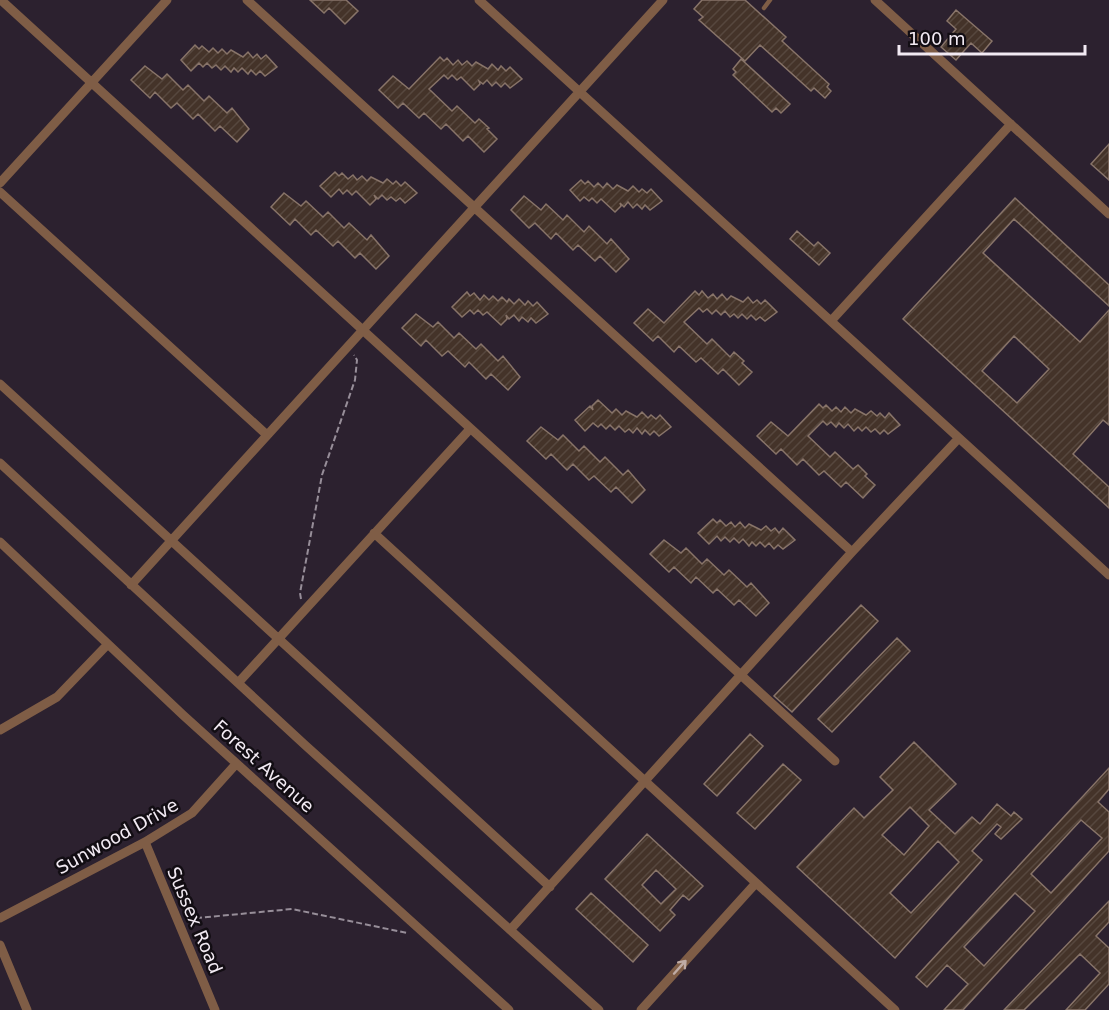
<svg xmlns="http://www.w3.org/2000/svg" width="1109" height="1010" font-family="'DejaVu Sans',sans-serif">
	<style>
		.building { fill: url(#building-hatch); stroke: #887469; stroke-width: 1.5; fill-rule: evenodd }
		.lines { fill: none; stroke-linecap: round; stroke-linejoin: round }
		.path { stroke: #978e99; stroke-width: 2; stroke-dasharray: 6 3; stroke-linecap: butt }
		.service { stroke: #7f5d46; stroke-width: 4.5 }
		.minor { stroke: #7f5d46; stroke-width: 9 }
		.oneway { stroke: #beaba5 }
		.labels { text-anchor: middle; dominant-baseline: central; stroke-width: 5; stroke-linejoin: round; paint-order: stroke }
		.street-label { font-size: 18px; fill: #f2eaf3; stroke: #120d13 }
	</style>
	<defs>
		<pattern id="building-hatch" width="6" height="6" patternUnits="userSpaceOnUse" patternTransform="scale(1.5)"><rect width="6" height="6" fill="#443329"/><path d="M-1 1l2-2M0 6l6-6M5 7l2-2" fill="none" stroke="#56473e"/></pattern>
	</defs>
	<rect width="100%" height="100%" fill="#2c212f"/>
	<!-- building -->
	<path class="building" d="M310,0H346L358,11L345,24L329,8L324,13Z
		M702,0H745L786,37L782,41L829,84L827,87L831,91L825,98L814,88L811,91L760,45L745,61L699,20L703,17L694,9Z
		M956,10L992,41L982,53L971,43L956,60L941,47L956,29L947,21Z
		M195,45L199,49L202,46L209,52L213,48L218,53L222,49L227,54L231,50L243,57L248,52L253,58L257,54L261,59L266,55L277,67L265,76L260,71L256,75L251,70L248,74L242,68L238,72L234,68L231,72L225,66L221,70L216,65L212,68L207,63L203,67L199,63L191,71L181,60Z
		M440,57L444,61L447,58L453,65L458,60L462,65L467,61L472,66L476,62L488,69L492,64L498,70L501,66L506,71L510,67L522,79L510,88L505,83L501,87L496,82L492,86L487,80L483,84L479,81L480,84L474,90L461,77L457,80L452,75L448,79L444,75L429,89L452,111L457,106L475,123L479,119L489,128L487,129L497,139L484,152L468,136L463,141L446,124L441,129L424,113L419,118L403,103L398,108L379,90L393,76L409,89Z
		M741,59L790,104L781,113L776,108L772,112L733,75L736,72L733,69Z
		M145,66L162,79L167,74L183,90L188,85L204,101L209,96L227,113L232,108L249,129L237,142L220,126L215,131L198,114L193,119L177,103L171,108L155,92L150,98L131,80Z
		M1109,144V180L1091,164Z
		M335,172L339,176L342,173L348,179L353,175L357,180L362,176L367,181L371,177L383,183L387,179L393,184L396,181L401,186L405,182L417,193L405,203L400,198L396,201L391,197L387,200L382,195L378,199L374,195L376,199L370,205L356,191L352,195L347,190L343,194L339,189L331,197L320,186Z
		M581,180L585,184L588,181L594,187L598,183L603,188L607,183L613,189L617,185L628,191L633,186L639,192L642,189L647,193L651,189L662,201L650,210L645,205L642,209L637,204L633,208L628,202L624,207L620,203L621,206L615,212L601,199L597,203L592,198L589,201L584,197L580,201L570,190Z
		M284,193L301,206L306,201L323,217L328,212L344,228L349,223L367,240L371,235L389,256L376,269L360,253L355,258L338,241L333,246L316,230L311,235L295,219L290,225L271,207Z
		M524,196L541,210L546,204L563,220L567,215L584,232L589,226L607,244L611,239L629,259L616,272L600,256L595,261L578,245L573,250L556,233L551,239L535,223L529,228L511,210Z
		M1015,198L1109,285V306L1014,219L983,253L1080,342L1109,310V425L1103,420L1073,454L1109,487V508L903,319ZM1014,336L1049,369L1017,403L982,371Z
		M797,231L814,246L818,242L830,253L819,265L790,239Z
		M695,291L699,295L702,291L708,298L713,294L717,299L722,294L727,300L731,296L743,302L748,297L753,303L757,300L761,304L765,300L777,312L765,321L760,317L756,320L751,315L747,319L742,314L738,318L734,314L730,317L725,311L721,315L716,310L712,314L707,309L703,312L699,308L684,322L707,344L712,339L730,357L734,352L744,361L742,363L752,372L739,385L723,369L718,374L701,358L696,362L679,346L674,352L658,336L653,341L634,323L648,309L664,323Z
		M467,292L470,296L474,293L480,300L484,295L489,300L493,296L498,301L502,297L507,302L509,299L514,304L519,299L525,305L528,301L533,306L537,302L548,314L536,323L531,318L528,322L522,317L519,321L514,315L509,319L506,315L507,319L501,325L487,312L483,315L478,310L474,314L470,310L462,317L452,307Z
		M416,314L433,327L438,322L454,338L459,333L476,349L481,344L498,361L503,356L520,377L508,390L491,374L486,379L469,362L465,367L448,351L442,356L426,340L421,346L402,328Z
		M598,400L612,413L616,409L622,415L626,411L637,417L642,412L648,418L651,415L656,419L660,415L671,427L659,436L654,431L650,435L645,430L642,434L637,428L633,433L629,429L625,432L619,426L615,430L610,425L606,429L601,424L598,427L593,423L585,431L575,420L590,406L593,410L592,406Z
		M819,404L823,408L826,405L832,411L836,407L841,412L845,407L851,413L855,409L866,415L871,411L877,416L880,413L885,418L889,413L900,425L888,434L884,430L880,434L875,429L871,432L866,427L862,431L858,427L854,431L848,424L844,428L839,423L836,427L831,422L827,425L823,421L808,436L830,457L835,452L853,469L858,465L867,474L865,476L875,485L863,498L846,482L841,487L824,471L819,475L803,459L797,465L781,449L776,454L757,436L771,422L788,436Z
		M541,427L558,440L563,435L579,451L584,446L600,462L605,457L623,475L628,470L645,490L632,503L616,487L611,492L594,476L589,480L573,464L567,470L551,454L546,459L527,441Z
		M713,519L717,523L720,520L726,526L731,522L735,527L740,522L745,528L749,524L761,530L766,526L771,531L775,528L779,533L783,528L795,540L783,549L778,545L774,549L769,543L765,547L760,542L756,546L752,542L749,546L743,539L739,543L734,538L730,542L725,537L721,541L717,536L709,544L698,533Z
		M664,540L681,553L686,548L702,564L707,559L724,575L729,570L747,587L751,583L769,603L756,616L739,600L734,605L717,589L713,593L696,577L691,583L674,567L669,572L650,554Z
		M861,605L878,621L792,712L774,696Z
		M897,638L910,651L832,732L818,719Z
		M750,734L763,746L717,796L704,784Z
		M914,742L956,784L929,810L955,834L972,817L980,824L997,804L1011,816L1014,812L1022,819L1001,839L995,834L1001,827L997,824L972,851L982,860L895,958L797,867L854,808L864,818L893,790L880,777ZM910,807L929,826L904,855L882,835ZM938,841L959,862L911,913L890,893Z
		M783,764L801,780L755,829L737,813Z
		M1109,768V789L1098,802L1109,812V851L963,1010H944L968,984L947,965L927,987L916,977ZM1081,820L1102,838L1051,893L1031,874ZM1015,893L1035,911L984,966L964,947Z
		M647,834L703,886L689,900L683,895L670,910L675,915L660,931L605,879ZM656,870L676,889L661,904L642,885Z
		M591,893L648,945L633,962L576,909Z
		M1109,901V922L1096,936L1109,948V984L1085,1010H1066L1100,973L1080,954L1024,1010H1004Z"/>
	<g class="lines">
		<!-- path -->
		<path class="path" d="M301,599L300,593L322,475L355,380L357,360L354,355
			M187,919L292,909L407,933"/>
		<!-- service -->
		<path class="service" d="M764,8L770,0"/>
		<!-- minor -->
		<path class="minor" d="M1,0L835,761
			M247,0L852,552
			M479,0L1109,575
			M875,0L1109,214
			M0,183L167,0
			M0,192L267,435
			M831,321L1011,124
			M0,384L550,887
			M0,463L305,745L599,1010
			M374,533L895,1010
			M0,542L183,715L509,1010
			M131,585L663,0
			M238,683L470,429
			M0,730L57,697L108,644
			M145,842L215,1010
			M0,918L145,842L192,813L236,764
			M510,930L852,552L958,439
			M0,945L27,1010
			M641,1010L756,883"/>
	</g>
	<!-- one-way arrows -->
	<defs><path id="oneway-shaft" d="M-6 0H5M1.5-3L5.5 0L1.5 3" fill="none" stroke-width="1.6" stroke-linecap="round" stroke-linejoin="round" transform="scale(1.5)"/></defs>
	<use class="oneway" href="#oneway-shaft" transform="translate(680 967) rotate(-48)"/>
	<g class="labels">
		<!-- street labels -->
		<g class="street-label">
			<text transform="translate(264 766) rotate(42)">Forest Avenue</text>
			<text transform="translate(117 836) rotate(-29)">Sunwood Drive</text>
			<text transform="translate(195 920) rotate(67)">Sussex Road</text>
		</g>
	</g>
	<!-- scale -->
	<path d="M899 45v9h186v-9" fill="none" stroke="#f2eaf3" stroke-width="3"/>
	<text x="908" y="45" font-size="18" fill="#f2eaf3" stroke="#120d13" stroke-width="4.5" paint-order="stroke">100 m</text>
</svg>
